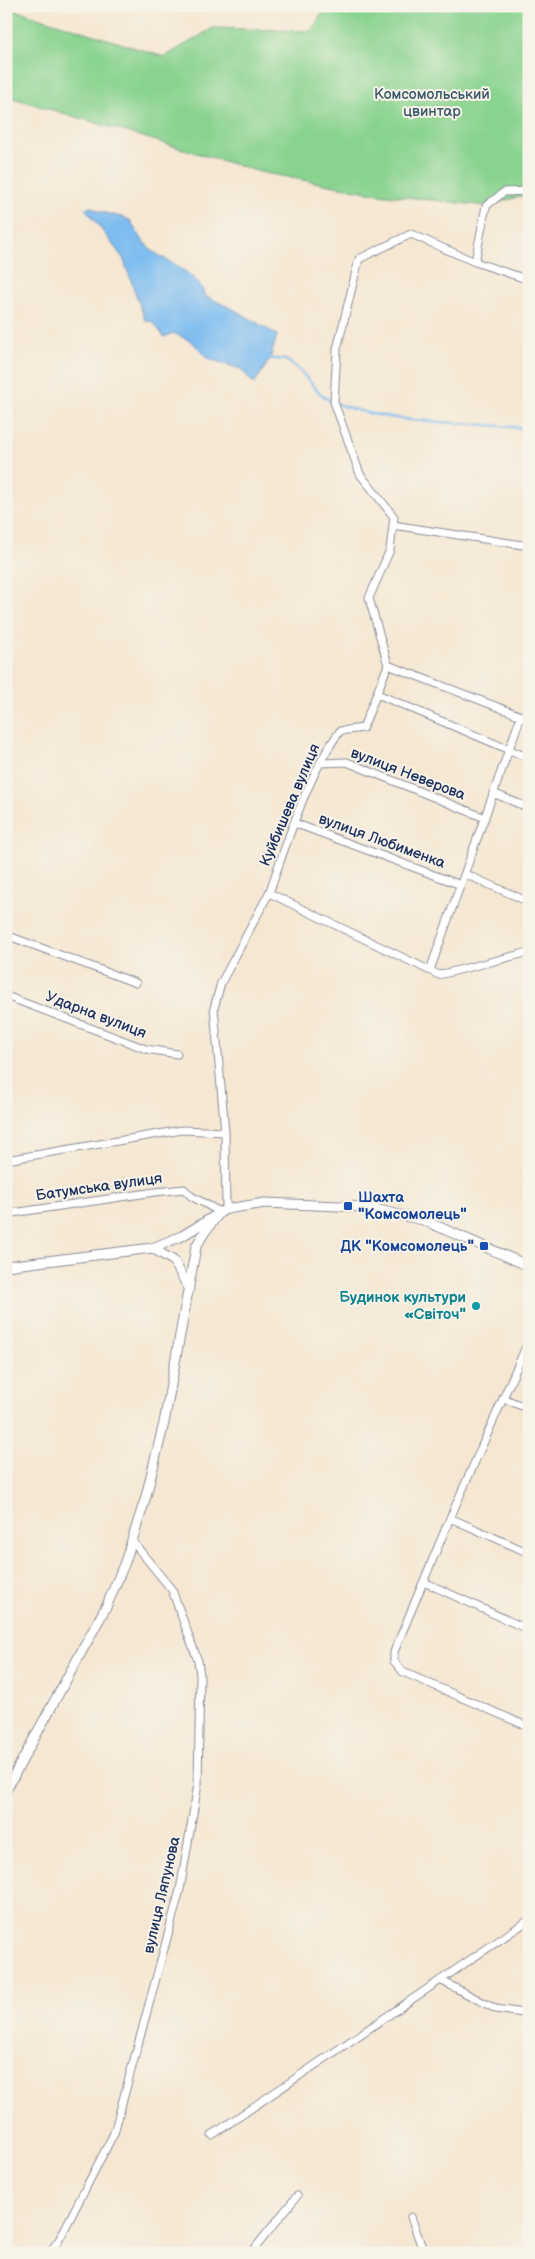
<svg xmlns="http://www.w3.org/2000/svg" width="535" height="2259" font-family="'Balsamiq Sans',sans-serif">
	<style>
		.green { fill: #89d38f; stroke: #528176 }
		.water { fill: #7bbcf0; stroke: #4b76a7 }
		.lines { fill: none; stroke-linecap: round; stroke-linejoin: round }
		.stream { stroke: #7bbcf0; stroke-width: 2.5 }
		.minor-casing { stroke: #888b98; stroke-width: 9 }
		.tertiary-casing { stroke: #888b98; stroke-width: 11 }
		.minor { stroke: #fff; stroke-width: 7 }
		.tertiary { stroke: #fff; stroke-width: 9 }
		.transit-dot { fill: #1a4fb4; stroke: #f7f3e8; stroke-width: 2 }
		.culture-dot { fill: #0f9aa8; stroke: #f7f3e8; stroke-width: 2 }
		.labels { text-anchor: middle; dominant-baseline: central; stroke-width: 4; stroke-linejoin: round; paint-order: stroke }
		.park-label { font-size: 15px; fill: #36586a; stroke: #f7f3e8 }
		.street-label { font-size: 15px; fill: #1b2f5e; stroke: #f7f3e8 }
		.transit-label { font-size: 15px; font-weight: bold; fill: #164399; stroke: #f7f3e8; text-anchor: start }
		.culture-label { font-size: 15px; font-weight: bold; fill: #0d838f; stroke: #f7f3e8; text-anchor: end }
	</style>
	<rect width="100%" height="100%" fill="#f7f3e8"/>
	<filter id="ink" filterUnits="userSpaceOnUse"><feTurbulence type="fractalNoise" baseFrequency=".02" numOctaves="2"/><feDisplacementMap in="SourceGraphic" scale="10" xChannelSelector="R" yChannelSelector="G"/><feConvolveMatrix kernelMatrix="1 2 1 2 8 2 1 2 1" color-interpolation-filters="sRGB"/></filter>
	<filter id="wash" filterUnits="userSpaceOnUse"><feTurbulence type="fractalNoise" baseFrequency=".0096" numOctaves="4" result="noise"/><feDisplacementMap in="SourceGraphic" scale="20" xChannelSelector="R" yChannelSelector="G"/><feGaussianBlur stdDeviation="1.12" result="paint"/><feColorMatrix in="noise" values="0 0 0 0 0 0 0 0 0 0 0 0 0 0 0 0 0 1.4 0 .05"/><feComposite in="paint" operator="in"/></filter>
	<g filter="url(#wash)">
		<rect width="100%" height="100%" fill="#f5e7d2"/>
		<!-- green -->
		<path class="green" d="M327,6H529V194L486,206L378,194L260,172L6,96V7L164,57L213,28L311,31Z"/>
		<!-- water -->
		<path class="water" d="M91,207C104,215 116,214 130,220C135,230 142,241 150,249C168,264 198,272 205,296L241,313L277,335L270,359L254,384L241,369L209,359L191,341L173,333L164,337L153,322L145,320L123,258L85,208Z"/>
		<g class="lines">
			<!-- stream -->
			<path class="stream" d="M268,358C274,360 282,358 287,361C308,372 314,395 335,403C397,427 464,420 529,429"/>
		</g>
	</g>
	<g filter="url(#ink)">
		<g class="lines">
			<!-- minor casing -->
			<g class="minor-casing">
				<path id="minor" d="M475,262L486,206L504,192L529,191
					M393,525L529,546
					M529,595V598
					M388,665L369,598L390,550L394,517L360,474L334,402L337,349L359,259L411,234L475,262L529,280
					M377,694L529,758
					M321,763L347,762L485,818
					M493,793L529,808
					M294,823L461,885
					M465,874L529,902
					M269,893C287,843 308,773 340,731L363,728L388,665L529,719
					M6,935L136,983
					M430,970L521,716
					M6,996L146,1049L177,1054
					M6,1160L182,1130L225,1132
					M226,1209L225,1132L214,1008L221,983L269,893L439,975L529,952
					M6,1214L155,1192L184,1189L191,1196L220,1212
					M529,1340L450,1518L394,1652V1661L403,1672L529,1727
					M503,1398L529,1409
					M450,1518L529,1553
					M424,1582L529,1630
					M440,1980L496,2009L529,2014
					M212,2135L529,1920
					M411,2217L424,2253
					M49,2253L59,2240L114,2133L180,1890L198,1784L200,1675L198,1661L172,1590L132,1541
					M251,2253L297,2196"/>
			</g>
			<!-- tertiary casing -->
			<g class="tertiary-casing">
				<path id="tertiary" d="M152,1248L174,1261L189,1289
					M6,1266L152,1248L182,1236L226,1209L265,1203L364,1207L423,1220L529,1266
					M6,1790L107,1605L125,1562L145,1500L164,1423L196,1247L204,1233L220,1212"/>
			</g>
			<!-- minor -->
			<use href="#minor" class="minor"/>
			<!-- tertiary -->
			<use href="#tertiary" class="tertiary"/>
		</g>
	</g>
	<!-- markers -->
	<g class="transit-dot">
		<rect x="343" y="1201" width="10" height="10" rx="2.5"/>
		<rect x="479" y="1241" width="10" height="10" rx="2.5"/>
	</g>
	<circle class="culture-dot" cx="476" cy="1306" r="5"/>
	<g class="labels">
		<!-- park labels -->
		<g class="park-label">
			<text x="432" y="94">Комсомольський<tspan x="432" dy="17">цвинтар</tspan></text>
		</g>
		<!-- street labels -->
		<g class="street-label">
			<text transform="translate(408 774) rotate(21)">вулиця Неверова</text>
			<text transform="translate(290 805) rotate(-67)">Куйбишева вулиця</text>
			<text transform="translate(382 841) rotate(20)">вулиця Любименка</text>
			<text transform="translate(96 1015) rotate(21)">Ударна вулиця</text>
			<text transform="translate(99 1187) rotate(-8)">Батумська вулиця</text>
			<text transform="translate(162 1895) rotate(-77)">вулиця Ляпунова</text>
		</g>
		<!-- transit labels -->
		<g class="transit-label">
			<text x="358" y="1197">Шахта<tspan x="358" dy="17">"Комсомолець"</tspan></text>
			<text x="474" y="1246" text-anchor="end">ДК "Комсомолець"</text>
		</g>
		<!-- culture labels -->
		<g class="culture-label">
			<text x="466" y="1297">Будинок культури<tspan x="466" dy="17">«Світоч"</tspan></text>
		</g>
	</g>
	<!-- margin -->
	<rect width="535" height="2259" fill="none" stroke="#f7f3e8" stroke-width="25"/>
</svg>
